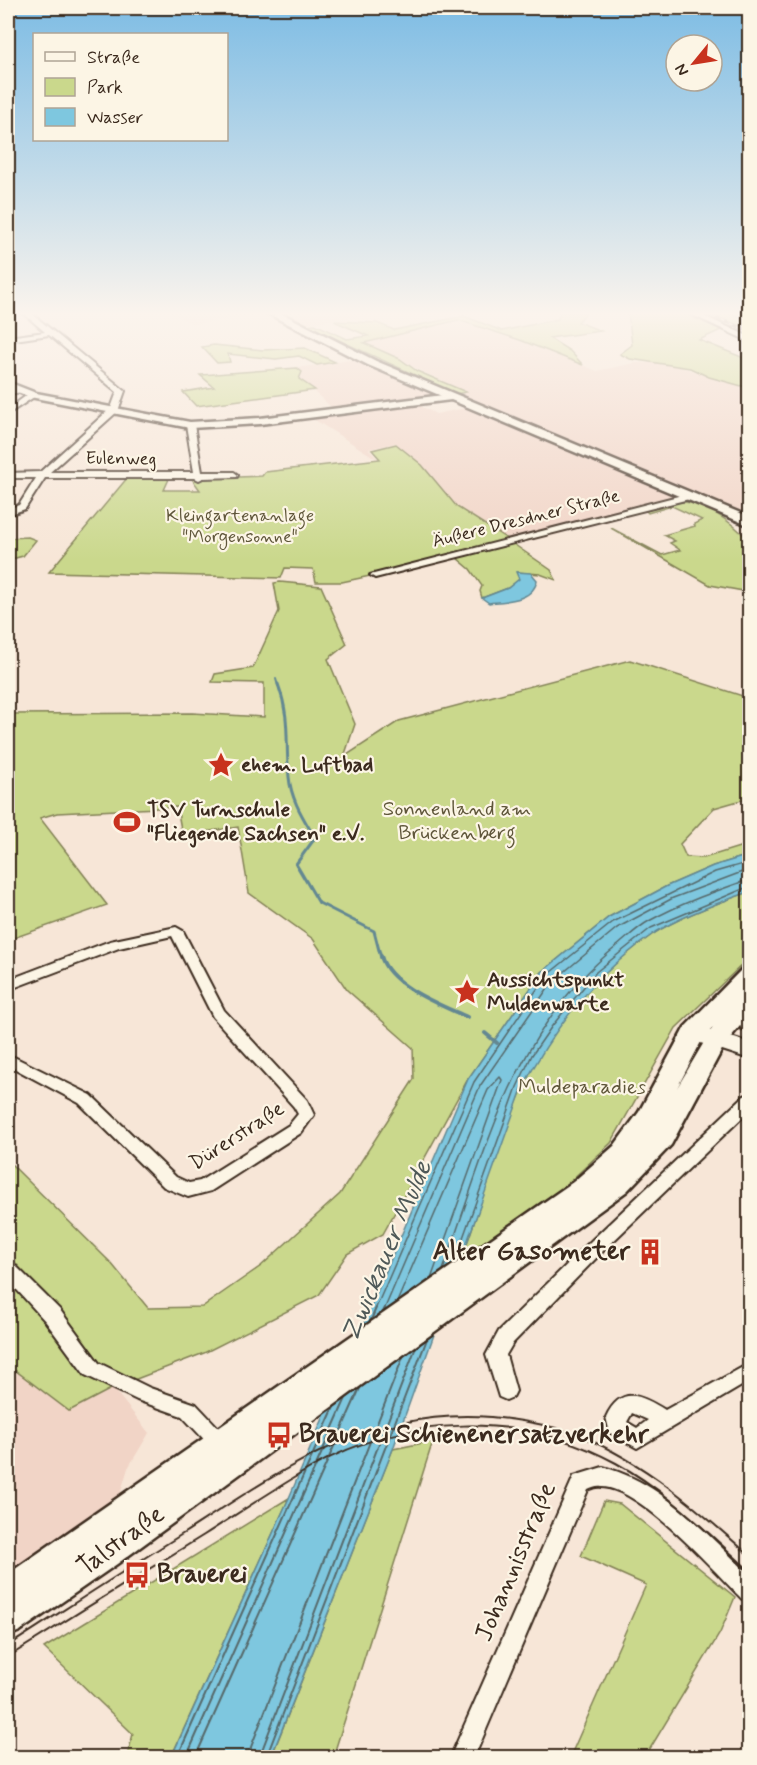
<svg xmlns="http://www.w3.org/2000/svg" width="757" height="1765" font-family="Mynerve,sans-serif">
	<style>
		.built { fill: #f1d4c6 }
		.green { fill: #cad88c; stroke: #828155; stroke-width: 1.5 }
		.water { fill: #7ec7df; stroke: #638892; stroke-width: 1.5 }
		.lines { fill: none; stroke-linecap: round; stroke-linejoin: round }
		.shore-far1 { stroke: #56696b; stroke-width: 1.5 }
		.shore { stroke: #56696b; stroke-width: 2 }
		.stream-far3 { stroke: #638892; stroke-width: 1.5 }
		.stream-far2 { stroke: #638892; stroke-width: 2 }
		.stream-far1 { stroke: #638892; stroke-width: 3 }
		.stream { stroke: #638892; stroke-width: 4 }
		.minor-casing { stroke: #3b2a1e; stroke-width: 4 }
		.tertiary-casing { stroke: #3b2a1e; stroke-width: 5 }
		.secondary-casing { stroke: #3b2a1e; stroke-width: 4 }
		.primary-casing { stroke: #3b2a1e; stroke-width: 5 }
		.minor { fill: #fcf5e5; fill-rule: evenodd }
		.tertiary { fill: #fcf5e5; fill-rule: evenodd }
		.secondary { fill: #fcf5e5; fill-rule: evenodd }
		.primary { fill: #fcf5e5; fill-rule: evenodd }
		.tram { stroke: #3b2a1e; stroke-width: 2 }
		.rail-casing { stroke: #3b2a1e; stroke-width: 3 }
		.rail { stroke: #fcf5e5; stroke-width: 1.5; stroke-dasharray: 5; stroke-linecap: butt }
		.labels { text-anchor: middle; dominant-baseline: central; stroke-width: 4.5; stroke-linejoin: round; paint-order: stroke }
		.far-street-label { font-size: 18px; fill: #3b2a1e; stroke: #fcf5e5 }
		.far-park-label { font-size: 18px; fill: #5f563a; stroke: #fcf5e5 }
		.poi-label { font-size: 21px; font-weight: bold; fill: #3b2a1e; stroke: #fcf5e5; text-anchor: start }
		.park-label { font-size: 21px; fill: #5f563a; stroke: #fcf5e5 }
		.street-label { font-size: 21px; fill: #3b2a1e; stroke: #fcf5e5 }
		.near-poi-label { font-size: 26px; font-weight: bold; fill: #3b2a1e; stroke: #fcf5e5; text-anchor: start }
		.near-street-label { font-size: 26px; fill: #3b2a1e; stroke: #fcf5e5 }
		.near-water-label { font-size: 27px; font-style: italic; fill: #4f5958; stroke: #fcf5e5 }
	</style>
	<rect width="100%" height="100%" fill="#f7e6d7"/>
	<filter id="ink" filterUnits="userSpaceOnUse"><feTurbulence type="fractalNoise" baseFrequency=".0167" numOctaves="2"/><feDisplacementMap in="SourceGraphic" scale="12" xChannelSelector="R" yChannelSelector="G"/><feConvolveMatrix kernelMatrix="1 2 1 2 8 2 1 2 1" color-interpolation-filters="sRGB"/></filter>
	<g filter="url(#ink)">
		<!-- built -->
		<path class="built" d="M167,312H256L261,315L194,324Z
			M271,312H371L374,314L294,325Z
			M458,320L520,340L597,371L635,363H667L749,388V515L457,396L456,394L465,392L363,343Z
			M357,359L434,393L430,399L336,411L299,379L302,372L297,368Z
			M417,404L436,414L466,408L682,497L509,540L457,507L422,465L396,443L369,449L377,459L310,417Z
			M16,1371L69,1411L113,1388L149,1433L128,1468L119,1498L8,1575V1376Z"/>
		<!-- green -->
		<path class="green" d="M560,312H587L578,322L601,331L549,338L570,351L583,365L520,340L458,320L364,343L400,359L417,371L466,392L456,394L306,325L315,324L347,339L368,336L334,321L377,323L394,330L464,316L502,331L558,319Z
			M628,312H682L721,330L699,340L749,360V388L709,377L690,368L630,359L620,354L632,345Z
			M693,312H749V327C732,324 708,320 693,312Z
			M214,345L263,350L305,348L335,362L317,365L299,356L276,359L228,354L230,362L217,363L202,347Z
			M297,368L302,372L299,379L315,390L196,406L183,392L214,387L200,375Z
			M396,444L422,465L457,507L509,540L412,567L342,582H316L313,569L285,568L281,578L49,572L128,477L169,479L164,490H200L192,479L262,476L265,472L380,459L372,450Z
			M675,502C701,499 734,523 749,541V592L710,585L611,528L662,555L680,550L670,543L675,541L664,535L695,526L694,524L702,520L672,506L648,513L645,510Z
			M28,537L36,540L23,556L8,560V538Z
			M512,543L551,570L556,580L540,574L517,572L520,579L508,588L482,598L480,591L482,586L470,569L457,558Z
			M280,582L321,586L347,644L328,659L355,724L344,757L399,721L630,660L749,698V798L714,808L680,844L686,857L704,858L749,844V855L713,866L667,886L609,917L542,972L468,1079L383,1234L347,1254L319,1295L204,1353L113,1388L69,1411L16,1371L8,1376V1161L111,1263L148,1308L202,1307L261,1266L340,1194L414,1079L413,1048L347,990L313,939L249,893L238,827L182,835L177,807L57,813L40,818L107,905L8,940V714L192,713L264,717V683L212,682L215,674L253,668L279,611L274,583Z
			M749,892V958L676,1028L611,1143L565,1186L462,1258C485,1193 504,1123 536,1061C561,1013 609,965 653,934C679,917 720,902 749,892Z
			M433,1441L333,1757L271,1758L393,1449Z
			M289,1498L171,1757H127L133,1734L44,1648Z
			M604,1501L620,1504L735,1597L720,1633L645,1757H570L646,1585L581,1556Z"/>
		<!-- water -->
		<path class="water" d="M516,572L531,573L537,580C534,601 506,601 489,603L482,598L508,588L519,579Z
			M749,855V892C720,902 679,917 653,934C597,973 553,1028 522,1089L393,1449L271,1757L171,1758L289,1498L468,1079L542,972L609,917L667,886L713,866Z"/>
		<g class="lines">
			<!-- shore-far1 -->
			<path class="shore-far1" d="M454,1263L517,1087L532,1055L552,1026L596,972L651,928L750,886
				M443,1270C486,1151 513,1029 617,946C627,938 638,927 649,921C681,903 716,891 750,879
				M397,1302L488,1090L500,1077L502,1080L431,1279
				M375,1310L474,1082L546,976L613,922L715,872L750,862
				M384,1310L480,1086L552,982L617,928L673,898L750,869"/>
			<!-- shore -->
			<path class="shore" d="M383,1312L385,1308
				M371,1320L376,1308
				M177,1758L334,1407
				M186,1758L346,1398
				M195,1758L360,1388
				M250,1758L251,1747L403,1357
				M259,1758L416,1347
				M266,1758L427,1339"/>
			<!-- stream-far3 -->
			<path class="stream-far3" d="M725,312L750,320"/>
			<!-- stream-far2 -->
			<path class="stream-far2" d="M276,679L278,686"/>
			<!-- stream-far1 -->
			<path class="stream-far1" d="M278,684C291,720 285,741 289,777C291,800 304,819 315,838L296,864L319,903L374,931L381,958"/>
			<!-- stream -->
			<path class="stream" d="M381,956C389,986 441,1005 467,1017
				M485,1033L497,1043"/>
			<!-- minor casing -->
			<g class="minor-casing">
				<path id="minor" d="M22,312H30L125,391L118,411L50,472H194L186,425L190,423L194,425L202,472H234L238,475L237,477L203,478L199,480L195,478H45L25,509L8,515V509L19,505L36,478H8V473L40,472L111,408L117,392L49,335L8,341V337L45,332Z
					M686,312H695L750,337V342Z
					M20,388H23V392L8,394V390Z
					M30,393L37,395L8,414V409Z
					M686,494L690,497L689,499L375,578L370,575Z
					M176,927L183,931L224,1010L307,1100L314,1115L301,1133L211,1191L188,1197L164,1187L79,1103L8,1065V1054L91,1095L176,1177L189,1183L200,1181L289,1125L298,1114L294,1107L213,1017L172,936L119,948L8,990V980L110,941Z
					M750,1094V1110L605,1249L513,1343L506,1355L516,1391L513,1397L506,1400L499,1397L486,1355L499,1331L593,1239L744,1096Z
					M8,1262L14,1264L60,1310L99,1363L150,1388L196,1404L229,1439L232,1445L229,1451L222,1454L215,1451L182,1416L137,1400L85,1375L46,1322L8,1280Z
					M750,1363V1381L637,1448L610,1433L606,1417C621,1385 641,1395 665,1410ZM632,1413L648,1420L637,1428L627,1422Z
					M603,1467C664,1483 705,1533 750,1575V1602L742,1599C714,1571 641,1488 602,1487C597,1486 593,1488 588,1490L474,1758H450L574,1476Z"/>
			</g>
			<!-- tertiary casing -->
			<g class="tertiary-casing">
				<path id="tertiary" d="M8,382L36,393L190,422L260,418L451,394L456,397L451,400L260,424L190,428L30,397L8,388Z"/>
			</g>
			<!-- secondary casing -->
			<g class="secondary-casing">
				<path id="secondary" d="M741,999L750,1002V1031L742,1029L730,1006L733,1001Z
					M693,1025L750,1043V1059L685,1038L682,1033L685,1028Z"/>
			</g>
			<!-- primary casing -->
			<g class="primary-casing">
				<path id="primary" d="M265,312H279L376,361L750,517V526L368,365Z
					M750,967V988L747,991L750,990V1014L725,1044L671,1145L627,1191L117,1564L20,1631L8,1636V1574L573,1182L614,1146L639,1112L685,1027L742,969ZM713,1027L677,1088L703,1038Z"/>
			</g>
			<!-- minor -->
			<use href="#minor" class="minor"/>
			<!-- tertiary -->
			<use href="#tertiary" class="tertiary"/>
			<!-- secondary -->
			<use href="#secondary" class="secondary"/>
			<!-- primary -->
			<use href="#primary" class="primary"/>
			<!-- tram -->
			<path class="tram" d="M8,1646C67,1608 125,1570 184,1533C281,1470 370,1407 491,1417C521,1420 552,1425 580,1436C645,1462 699,1510 750,1556
				M8,1657C73,1616 139,1575 204,1535C240,1512 276,1488 312,1467C406,1414 521,1411 616,1463C666,1490 708,1533 750,1571"/>
			<!-- rail casing -->
			<g class="rail-casing">
				<path id="rail" d="M702,312L750,331"/>
			</g>
			<!-- rail -->
			<use href="#rail" class="rail"/>
		</g>
	</g>
	<!-- sky -->
	<linearGradient id="sky" x2="0" y2="1"><stop stop-color="#7dbce4"/><stop offset="0.56" stop-color="#fbf4ed"/><stop offset="1" stop-color="#fbf4ed" stop-opacity="0"/></linearGradient>
	<rect width="757" height="560" fill="url(#sky)"/>
	<!-- icons -->
	<defs>
		<g id="sight-bare" transform="scale(2.07)"><path d="M0-6L1.8-2.2L6-1.7L2.9 1.2L3.7 5.4L0 3.3L-3.7 5.4L-2.9 1.2L-6-1.7L-1.8-2.2Z" fill="#c8321e" stroke="#fcf5e5" stroke-width="2.5" paint-order="stroke"/></g>
		<g id="stadium-bare" transform="scale(2.07)"><path d="M0-5a6.5 5 0 1 0 0 10a6.5 5 0 1 0 0-10ZM-3.5-1.8h7v3.6h-7Z" fill="#c8321e" stroke="#fcf5e5" stroke-width="2.5" paint-order="stroke"/></g>
		<g id="building-bare" transform="scale(2.07)"><path d="M-4-6H4V6H1V3H-1V6H-4ZM-2.5-4.3h1.7v1.8h-1.7ZM.8-4.3h1.7v1.8H.8ZM-2.5-1h1.7V.8h-1.7ZM.8-1h1.7V.8H.8Z" fill="#c8321e" stroke="#fcf5e5" stroke-width="2.5" paint-order="stroke"/></g>
		<g id="bus-bare" transform="scale(2.07)"><path d="M-5-6H5V4H4V6H2V4H-2V6H-4V4H-5ZM-3.5-4V0h7V-4ZM-3.5 1.2v1.5H-2V1.2ZM2 1.2v1.5H3.5V1.2Z" fill="#c8321e" stroke="#fcf5e5" stroke-width="2.5" paint-order="stroke"/></g>
	</defs>
	<g fill-rule="evenodd">
		<use href="#sight-bare" x="221" y="765"/>
		<use href="#stadium-bare" x="127" y="822"/>
		<use href="#sight-bare" x="467" y="992"/>
		<use href="#building-bare" x="650" y="1252"/>
		<use href="#bus-bare" x="279" y="1435"/>
		<use href="#bus-bare" x="137" y="1575"/>
	</g>
	<g class="labels">
		<!-- far-street labels -->
		<g class="far-street-label">
			<text transform="translate(121 459) rotate(1)">Eulenweg</text>
			<text transform="translate(526 519) rotate(-14)">Äußere Dresdner Straße</text>
		</g>
		<!-- far-park labels -->
		<g class="far-park-label">
			<text x="240" y="516">Kleingartenanlage<tspan x="240" dy="21">"Morgensonne"</tspan></text>
		</g>
		<!-- poi labels -->
		<g class="poi-label">
			<text x="241" y="765">ehem. Luftbad</text>
			<text x="147" y="810">TSV Turnschule<tspan x="147" dy="24">"Fliegende Sachsen" e.V.</tspan></text>
			<text x="487" y="980">Aussichtspunkt<tspan x="487" dy="24">Muldenwarte</tspan></text>
		</g>
		<!-- park labels -->
		<g class="park-label">
			<text x="457" y="809">Sonnenland am<tspan x="457" dy="24">Brückenberg</tspan></text>
			<text x="582" y="1087">Muldeparadies</text>
		</g>
		<!-- street labels -->
		<g class="street-label">
			<text transform="translate(237 1136) rotate(-33)">Dürerstraße</text>
		</g>
		<!-- near-poi labels -->
		<g class="near-poi-label">
			<text x="630" y="1252" text-anchor="end">Alter Gasometer</text>
			<text x="299" y="1435">Brauerei Schienenersatzverkehr</text>
			<text x="157" y="1575">Brauerei</text>
		</g>
		<!-- near-street labels -->
		<g class="near-street-label">
			<text transform="translate(121 1541) rotate(-36)">Talstraße</text>
			<text transform="translate(516 1562) rotate(-67)">Johannisstraße</text>
		</g>
		<!-- near-water labels -->
		<g class="near-water-label">
			<text transform="translate(387 1251) rotate(-67)">Zwickauer Mulde</text>
		</g>
	</g>
	<!-- margin -->
	<rect width="757" height="1765" fill="none" stroke="#fcf5e5" stroke-width="30"/>
	<rect x="15" y="15" width="727" height="1735" fill="none" stroke="#3b2a1e" stroke-width="2" filter="url(#ink)"/>
	<!-- legend -->
	<rect x="33" y="33" width="195" height="108" fill="#fcf5e5" stroke="#afa495" stroke-width="1.5"/>
	<rect x="45" y="52" width="30" height="9" fill="#fcf5e5" stroke="#afa495" stroke-width="1.5"/>
	<text x="87" y="63" font-size="18" fill="#3b2a1e">Straße</text>
	<rect x="45" y="78" width="30" height="18" fill="#cad88c" stroke="#afa495" stroke-width="1.5"/>
	<text x="87" y="93" font-size="18" fill="#3b2a1e">Park</text>
	<rect x="45" y="108" width="30" height="18" fill="#7ec7df" stroke="#afa495" stroke-width="1.5"/>
	<text x="87" y="123" font-size="18" fill="#3b2a1e">Wasser</text>
	<!-- north arrow -->
	<g transform="translate(694 63) rotate(240)"><circle r="28" fill="#fcf5e5" stroke="#afa495" stroke-width="1.5"/>
	<path d="M0-4.5L10 22L0 15L-10 22Z" fill="#c8321e"/>
	<text y="-9" font-size="16" font-weight="bold" text-anchor="middle" fill="#3b2a1e">N</text>
	</g>
</svg>
